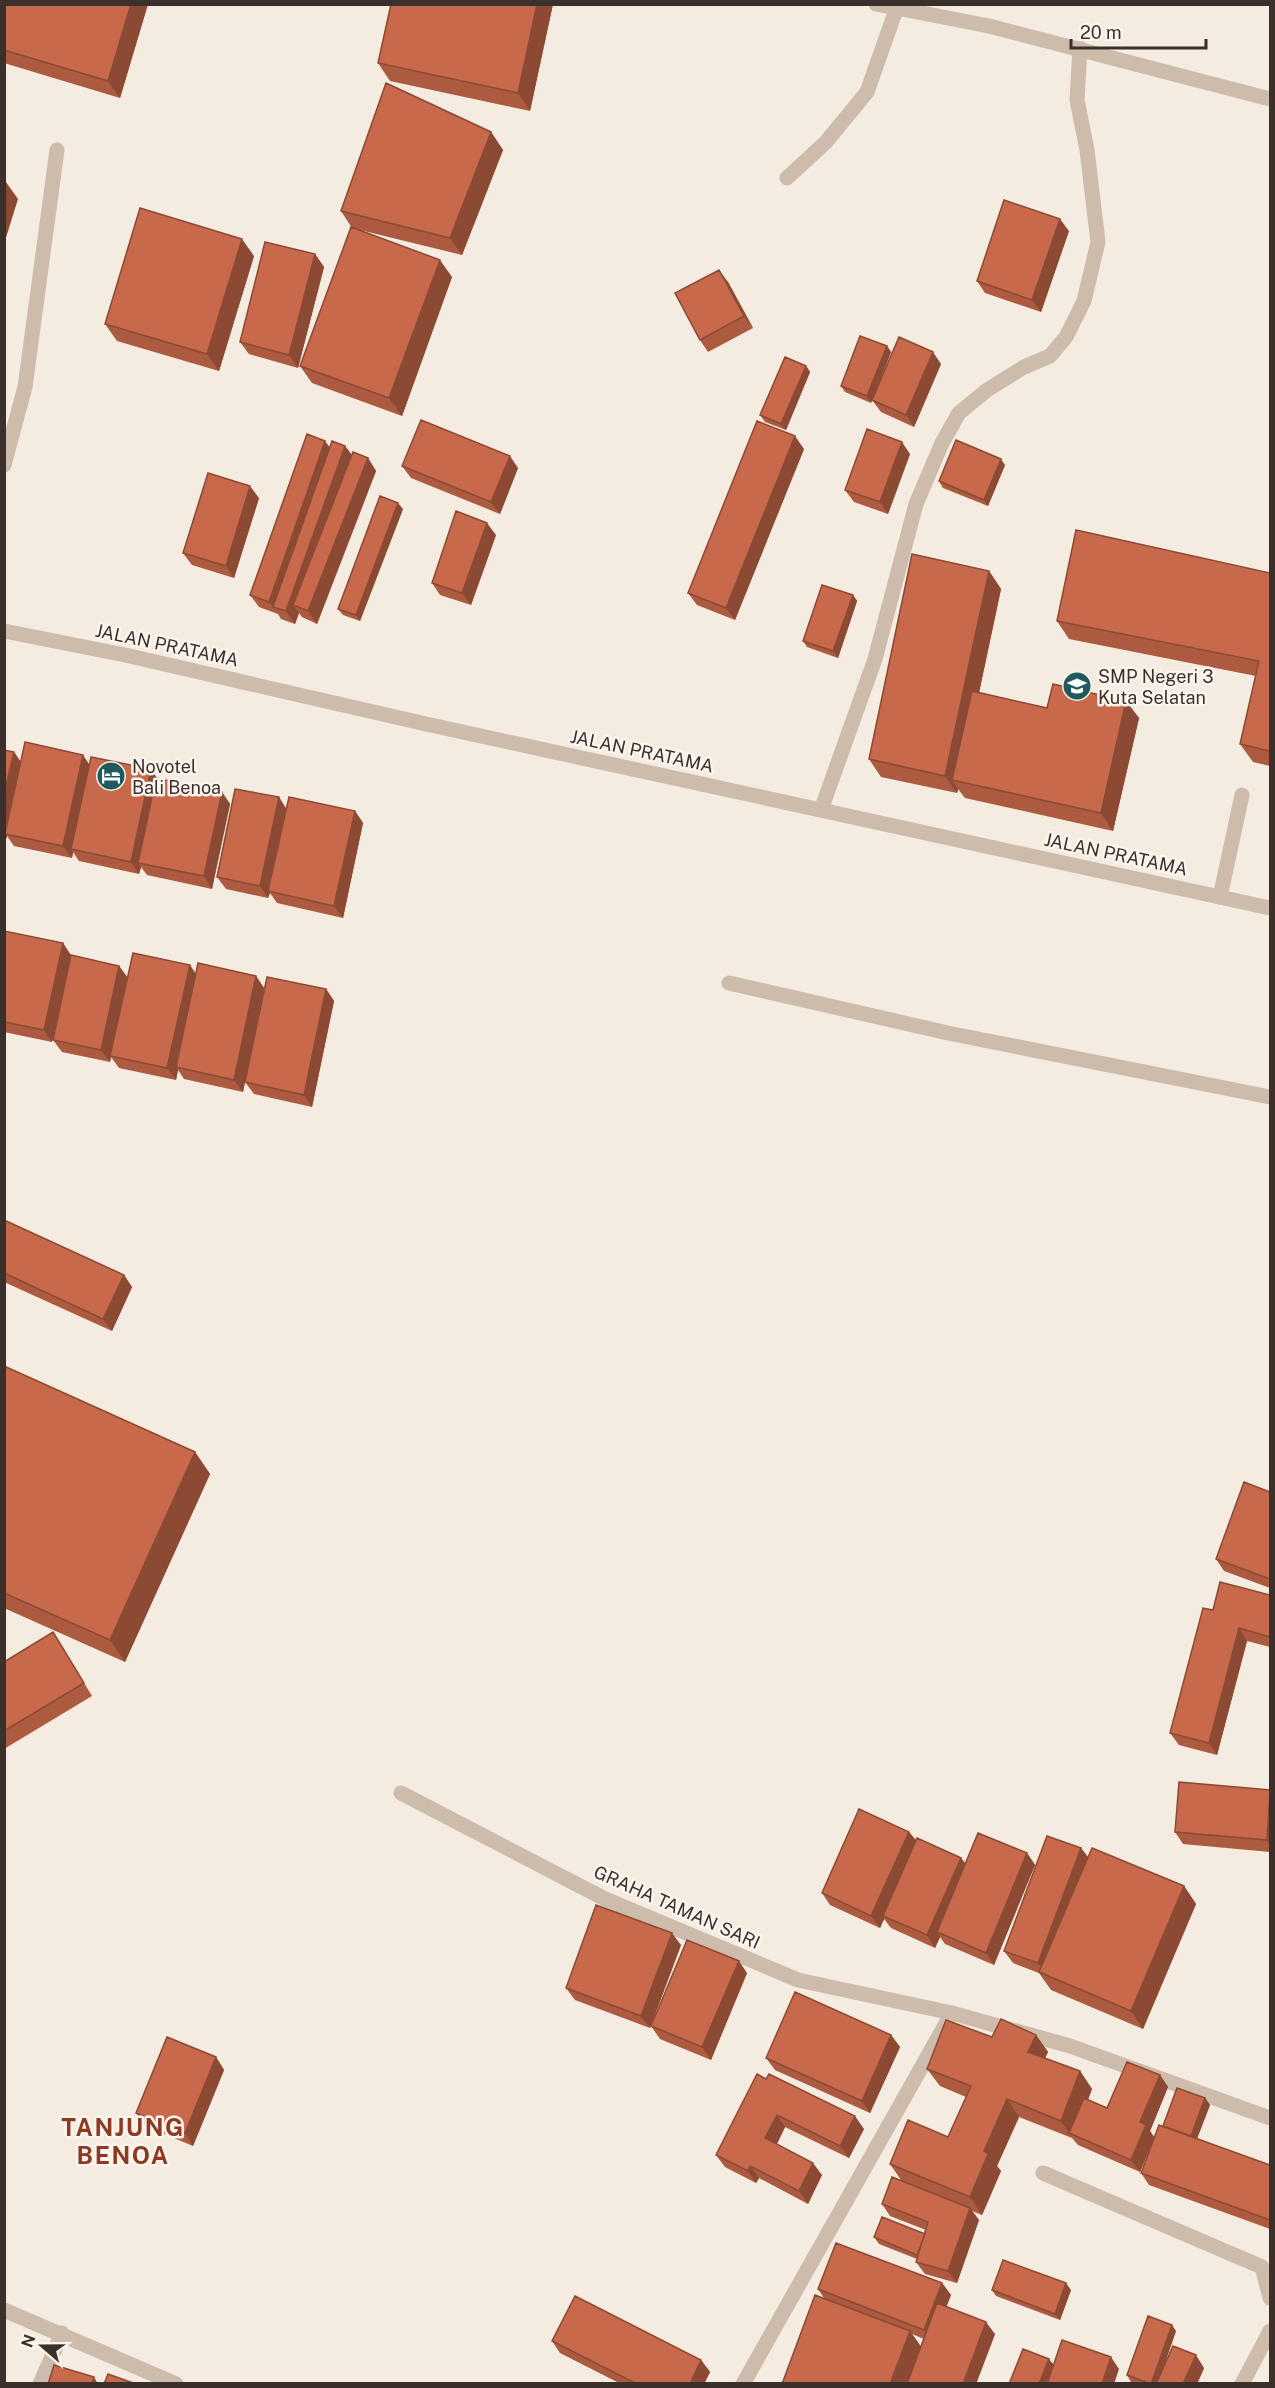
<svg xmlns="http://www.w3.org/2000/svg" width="1275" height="2388" font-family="'Public Sans',sans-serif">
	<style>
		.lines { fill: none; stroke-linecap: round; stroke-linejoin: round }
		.service { stroke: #cdbbac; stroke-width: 15 }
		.minor { stroke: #cdbbac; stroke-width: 15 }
		.tertiary { stroke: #cdbbac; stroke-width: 15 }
		.wall { fill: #ac5a40; fill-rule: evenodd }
		.shaded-wall { fill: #8c4a34 }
		.building { fill: #c8694b; stroke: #8c4a34; stroke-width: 1.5 }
		.labels { text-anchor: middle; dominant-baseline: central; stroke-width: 5; stroke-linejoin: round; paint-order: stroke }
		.street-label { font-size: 18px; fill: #3b302b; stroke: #fbf5ee }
		.poi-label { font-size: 18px; fill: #3b302b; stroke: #fbf5ee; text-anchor: start }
		.district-label { font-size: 24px; font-weight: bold; letter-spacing: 1.5px; fill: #8c3b22; stroke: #fbf5ee }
	</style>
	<rect width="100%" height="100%" fill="#f4ebe1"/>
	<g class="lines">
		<!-- service -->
		<path class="service" d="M787,178L826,142L867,92L897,7
			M4,465L25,387L57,150
			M1220,897L1242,795
			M729,983L948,1033L1270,1097"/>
		<!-- minor -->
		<path class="minor" d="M876,4L989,26L1270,99
			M821,810L875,659L916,504L942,443L959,413L987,390L1024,367L1050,356L1066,337L1084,301L1098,242L1087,150L1077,100L1080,48
			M401,1793L605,1899L798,1980L952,2013L1070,2046L1270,2118
			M1043,2173L1262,2267L1270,2298
			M4,2310L176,2384
			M40,2384L62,2333
			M743,2384L952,2013
			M1242,2384L1270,2331"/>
		<!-- tertiary -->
		<path class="tertiary" d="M4,631L125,655L426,724L1270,908"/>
	</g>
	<!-- wall -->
	<path class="wall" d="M4,4H148L120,98L4,63Z
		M553,4L530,111L390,81L378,63Z
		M491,132L503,150L462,255L356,229L452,277L402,416L312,383L300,366L352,228L341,211Z
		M1069,231L1041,312L985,293L977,281Z
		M315,254L324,267L298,368L249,354L240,342Z
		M254,256L219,371L117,341L105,324Z
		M728,282L753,328L708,352L700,340Z
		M887,346L891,352L876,392L941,364L914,427L881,412L872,400L871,403L845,392L841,386Z
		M806,366L810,372L786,430L765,422L760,415Z
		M345,446L352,455L368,458L376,471L317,624L302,617L299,613L295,624L281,619L278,614L259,607L250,595L330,447Z
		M804,449L735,620L697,605L688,593Z
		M910,454L888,514L854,502L845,490Z
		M1005,465L988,506L943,488L939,481Z
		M402,466L518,468L500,514L411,478Z
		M259,498L234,578L192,565L183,553Z
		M403,509L360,621L343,615L338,609Z
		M496,535L471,605L440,595L432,583Z
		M989,571L1001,589L979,693L1047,708L1126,701L1139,718L1113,831L965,798L958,789L957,793L881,777L869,759Z
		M1270,573V766L1253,762L1240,744L1256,676L1069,639L1057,621Z
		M853,595L857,601L838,658L807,647L803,641Z
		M4,750L14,752L21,762L89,764L222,792L230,804L212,889L147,875L141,867L139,874L79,861L73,852L72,858L14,846L7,836L4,846Z
		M279,797L286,809L355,811L363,823L343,918L277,903L270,893L268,898L226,889L217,877Z
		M4,931L63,943L71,955L119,966L127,977L195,973L256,976L264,988L243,1092L184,1079L178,1070L176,1080L119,1068L111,1057L110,1062L62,1052L53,1040L64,991L52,1042L4,1032Z
		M326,989L334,1001L312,1107L254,1094L245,1082Z
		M4,1220L124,1275L132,1287L112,1331L4,1282Z
		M4,1366L195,1452L210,1474L125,1662L4,1608Z
		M1270,1492V1588L1224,1571L1216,1559Z
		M1270,1595V1647L1247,1641L1217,1755L1179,1745L1170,1733L1213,1610Z
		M53,1632L61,1645L92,1696L4,1749V1662Z
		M1270,1790V1852L1183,1844L1175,1832Z
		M909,1832L916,1840L961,1858L965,1863L1027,1853L1035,1865L994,1965L945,1944L940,1937L935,1948L891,1928L884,1919L880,1928L830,1905L822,1893Z
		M1081,1848L1088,1857L1184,1886L1196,1904L1143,2029L1051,1990L1039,1973L1013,1963L1004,1951Z
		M681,1945L650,2028L575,2000L566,1988Z
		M747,1973L711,2060L660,2039L651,2026Z
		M891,2035L900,2047L870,2113L775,2070L766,2058Z
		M1036,2035L1048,2052L1045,2058L1080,2071L1092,2089L1088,2100L1107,2108L1160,2075L1168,2087L1150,2131L1154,2137L1163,2126L1205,2098L1210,2105L1197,2139L1270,2165V2229L1149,2185L1141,2173L1153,2141L1140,2172L1078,2145L1072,2138L1019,2117L997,2166L1001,2171L982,2215L972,2211L979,2220L957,2283L925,2274L916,2262L917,2259L879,2244L874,2237L925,2234L926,2230L890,2216L882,2204L901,2180L890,2164L948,2137L966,2097L940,2086L927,2069L992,2037Z
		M216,2057L224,2070L193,2146L145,2126L136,2113Z
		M757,2074L864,2129L849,2158L785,2127L777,2144L822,2175L808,2204L759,2178L756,2183L725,2167L716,2155Z
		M942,2283L951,2295L946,2307L995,2334L976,2384H782L824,2298L818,2289ZM912,2334L924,2339L921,2347Z
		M992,2290H1071L1060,2320L996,2296Z
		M1176,2331L1163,2367L1204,2368L1197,2384H1137L1131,2382L1127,2375Z
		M552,2341L701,2360L710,2372L704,2384H621L560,2353Z"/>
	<!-- shaded-wall -->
	<path class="shaded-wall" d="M131,4H148L120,98L108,81Z
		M537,4H553L530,111L518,93Z
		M491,132L503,150L462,255L450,238Z
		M6,182L18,199L4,244V186Z
		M1060,219L1069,231L1041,312L1032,300Z
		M242,239L254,256L219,371L207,354Z
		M315,254L324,267L298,368L289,355Z
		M440,260L452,277L402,416L389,398Z
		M719,270L728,282L753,328L744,316Z
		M887,346L891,352L871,403L867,396Z
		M933,352L941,364L914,427L906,415Z
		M806,366L810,372L786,430L781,424Z
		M795,436L804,449L735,620L726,608Z
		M325,441L334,453L273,607L269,602Z
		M902,442L910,454L888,514L880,502Z
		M345,446L354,458L293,605L299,613L295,624L286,611Z
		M510,456L518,468L500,514L491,502Z
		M368,458L376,471L317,624L308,611Z
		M1001,459L1005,465L988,506L984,500Z
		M250,486L259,498L234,578L226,566Z
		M398,503L403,509L360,621L356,615Z
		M487,523L496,535L471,605L462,593Z
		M989,571L1001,589L960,782L952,780L958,789L957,793L945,776Z
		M853,595L857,601L838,658L833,651Z
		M1126,701L1139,718L1113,831L1101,813Z
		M14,752L22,764L5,834L7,836L4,846V794Z
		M83,755L91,767L71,849L73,852L72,858L63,846Z
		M151,769L159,781L138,863L141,867L139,874L131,862Z
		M222,792L230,804L212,889L204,876Z
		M279,797L287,810L268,891L270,893L268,898L260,886Z
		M355,811L363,823L343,918L334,906Z
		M63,943L71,956L52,1042L44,1030Z
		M190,965L198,977L176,1067L178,1070L176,1080L167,1068Z
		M119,966L128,978L110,1062L101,1050Z
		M256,976L264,988L243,1092L234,1080Z
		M326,989L334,1001L312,1107L304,1095Z
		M124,1275L132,1287L112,1331L103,1319Z
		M195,1452L210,1474L125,1662L110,1640Z
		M1239,1628L1247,1641L1217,1755L1209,1743Z
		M1270,1800V1846L1267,1840Z
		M909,1832L918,1844L883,1916L884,1919L880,1928L871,1916Z
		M1081,1848L1090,1860L1046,1975L1038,1963Z
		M1027,1853L1035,1865L994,1965L986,1953Z
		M961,1858L970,1870L937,1932L940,1937L935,1948L927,1935Z
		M1184,1886L1196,1904L1143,2029L1131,2011Z
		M672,1933L681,1945L650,2028L641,2016Z
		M739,1961L747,1973L711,2060L702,2047Z
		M891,2035L900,2047L870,2113L862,2101Z
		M1036,2035L1048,2052L1040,2069L1028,2052Z
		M216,2057L224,2070L193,2146L185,2133Z
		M1080,2071L1092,2089L1074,2135L1070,2134L1061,2121Z
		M1160,2075L1168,2087L1150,2131L1154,2137L1140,2172L1131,2160L1140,2122Z
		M1205,2098L1210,2105L1194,2146L1190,2140Z
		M1007,2099L1019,2117L997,2166L1001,2171L982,2215L970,2197L984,2151Z
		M777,2115L785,2127L774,2150L765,2138Z
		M855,2116L864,2129L849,2158L840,2146Z
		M813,2163L822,2175L808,2204L799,2191Z
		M750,2166L759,2178L756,2183L748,2171Z
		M970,2208L979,2220L957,2283L948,2271Z
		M942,2283L951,2295L933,2342L924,2330Z
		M1066,2283L1071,2290L1060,2320L1055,2314Z
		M986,2322L995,2334L976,2384H963Z
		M1172,2325L1176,2331L1158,2384H1151Z
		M910,2331L922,2348L909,2384H890Z
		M1196,2355L1204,2368L1197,2384H1183Z
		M1111,2357L1119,2369L1114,2384H1102Z
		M1049,2359L1054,2365L1046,2384H1039Z
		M701,2360L710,2372L704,2384H690Z
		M94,2377L98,2384H92Z"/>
	<!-- building -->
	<path class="building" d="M4,4H131L108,81L4,50Z
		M391,4H537L518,93L378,63Z
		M386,83L491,132L450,238L341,211Z
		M1004,200L1060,219L1032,300L977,281Z
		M140,208L242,239L207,354L105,324Z
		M351,227L440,260L389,398L300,366Z
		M265,242L315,254L289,355L240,342Z
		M719,270L744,316L700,340L675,293Z
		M860,336L887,346L867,396L841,386Z
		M899,337L933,352L906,415L872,400Z
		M785,357L806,366L781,424L760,415Z
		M421,420L510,456L491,502L402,466Z
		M757,421L795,436L726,608L688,593Z
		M867,429L902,442L880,502L845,490Z
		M307,434L325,441L269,602L250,595Z
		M956,440L1001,459L984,500L939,481Z
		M332,441L345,446L286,611L273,607Z
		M353,452L368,458L308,611L293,605Z
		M208,473L250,486L226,566L183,553Z
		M380,496L398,503L356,615L338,609Z
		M456,511L487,523L462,593L432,583Z
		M1076,530L1270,573V751L1240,744L1259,661L1057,621Z
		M912,554L989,571L945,776L869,759Z
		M822,585L853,595L833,651L803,641Z
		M1053,684L1126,701L1101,813L952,780L972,691L1047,708Z
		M25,742L83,755L63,846L5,834Z
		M4,750L14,752L4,794Z
		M91,757L151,769L131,862L71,849Z
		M156,778L222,792L204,876L138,863Z
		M235,789L279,797L260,886L217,877Z
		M289,797L355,811L334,906L268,891Z
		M4,931L63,943L44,1030L4,1022Z
		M133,953L190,965L167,1068L110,1056Z
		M71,955L119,966L101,1050L53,1040Z
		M198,963L256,976L234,1080L176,1067Z
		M267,977L326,989L304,1095L245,1082Z
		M4,1220L124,1275L103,1319L4,1273Z
		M4,1366L195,1452L110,1640L4,1593Z
		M1244,1482L1270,1492V1579L1216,1559Z
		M1220,1582L1270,1595V1637L1239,1628L1209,1743L1170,1733L1203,1608L1213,1610Z
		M53,1632L84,1683L4,1731V1662Z
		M1179,1782L1270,1790L1267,1840L1175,1832Z
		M859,1809L909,1832L871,1916L822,1893Z
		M978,1833L1027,1853L986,1953L937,1932Z
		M1047,1836L1081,1848L1038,1963L1004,1951Z
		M917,1838L961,1858L927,1935L883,1916Z
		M1092,1848L1184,1886L1131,2011L1039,1972Z
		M596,1905L672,1933L641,2016L566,1988Z
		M687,1940L739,1961L702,2047L651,2026Z
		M795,1992L891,2035L862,2101L766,2058Z
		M1001,2019L1036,2035L1028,2052L1080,2071L1061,2121L1007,2099L984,2151L988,2154L970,2197L890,2164L908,2120L948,2137L971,2086L927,2069L946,2020L992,2037Z
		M167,2037L216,2057L185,2133L136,2113Z
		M1127,2062L1160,2075L1140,2122L1146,2125L1131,2160L1069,2133L1084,2098L1107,2108Z
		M757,2074L766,2079L769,2074L855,2116L840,2146L777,2115L765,2138L813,2163L799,2191L750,2166L748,2171L716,2155Z
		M1177,2088L1205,2098L1191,2136L1163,2126Z
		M1159,2125L1270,2165V2220L1141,2173Z
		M892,2177L970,2208L948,2271L916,2262L928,2222L882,2204Z
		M882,2217L925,2234L917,2255L874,2237Z
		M836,2243L942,2283L924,2330L818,2289Z
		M1003,2260L1066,2283L1055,2314L992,2290Z
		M815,2295L910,2331L890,2384H782Z
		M575,2296L701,2360L690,2384H637L552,2341Z
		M937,2303L986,2322L963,2384H907Z
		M1148,2316L1172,2325L1151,2384L1127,2375Z
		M1062,2340L1111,2357L1102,2384H1047Z
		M1173,2346L1196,2355L1183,2384H1156Z
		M1023,2349L1049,2359L1039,2384H1009Z
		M54,2365L94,2377L92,2384H48Z
		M108,2374L136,2384H104Z"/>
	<!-- icons -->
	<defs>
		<g id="school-disc" transform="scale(1.5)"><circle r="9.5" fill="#1f5a5e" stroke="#fbf5ee"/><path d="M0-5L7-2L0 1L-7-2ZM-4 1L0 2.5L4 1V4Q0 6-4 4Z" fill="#fff"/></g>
		<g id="hotel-disc" transform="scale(1.5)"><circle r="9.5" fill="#1f5a5e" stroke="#fbf5ee"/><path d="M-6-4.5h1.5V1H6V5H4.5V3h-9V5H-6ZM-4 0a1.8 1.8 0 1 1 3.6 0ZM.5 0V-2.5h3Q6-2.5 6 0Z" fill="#fff"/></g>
	</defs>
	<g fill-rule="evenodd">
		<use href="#school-disc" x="1077" y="686"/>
		<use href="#hotel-disc" x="111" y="776"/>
	</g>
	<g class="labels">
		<!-- street labels -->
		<g class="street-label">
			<text transform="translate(167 645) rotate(12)">JALAN PRATAMA</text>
			<text transform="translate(642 751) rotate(12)">JALAN PRATAMA</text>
			<text transform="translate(1116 854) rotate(12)">JALAN PRATAMA</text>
			<text transform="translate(677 1907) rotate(24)">GRAHA TAMAN SARI</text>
		</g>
		<!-- poi labels -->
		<g class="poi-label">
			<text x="1098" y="676">SMP Negeri 3<tspan x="1098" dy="21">Kuta Selatan</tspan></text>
			<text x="132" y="766">Novotel<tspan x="132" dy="21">Bali Benoa</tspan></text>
		</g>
		<!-- district labels -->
		<g class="district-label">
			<text x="123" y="2127">TANJUNG<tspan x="123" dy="28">BENOA</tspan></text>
		</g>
	</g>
	<!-- border -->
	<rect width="1275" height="2388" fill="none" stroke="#3b302b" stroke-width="12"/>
	<!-- north arrow -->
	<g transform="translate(42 2346) rotate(290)" stroke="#fbf5ee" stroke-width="4.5" paint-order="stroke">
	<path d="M0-4.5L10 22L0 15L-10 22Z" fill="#3b302b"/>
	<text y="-9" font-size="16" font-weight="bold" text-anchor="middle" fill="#3b302b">N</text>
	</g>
	<!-- scale -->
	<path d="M1071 39v9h135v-9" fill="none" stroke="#3b302b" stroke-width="3"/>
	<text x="1080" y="39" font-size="18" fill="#3b302b" stroke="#fbf5ee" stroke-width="4.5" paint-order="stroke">20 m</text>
</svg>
